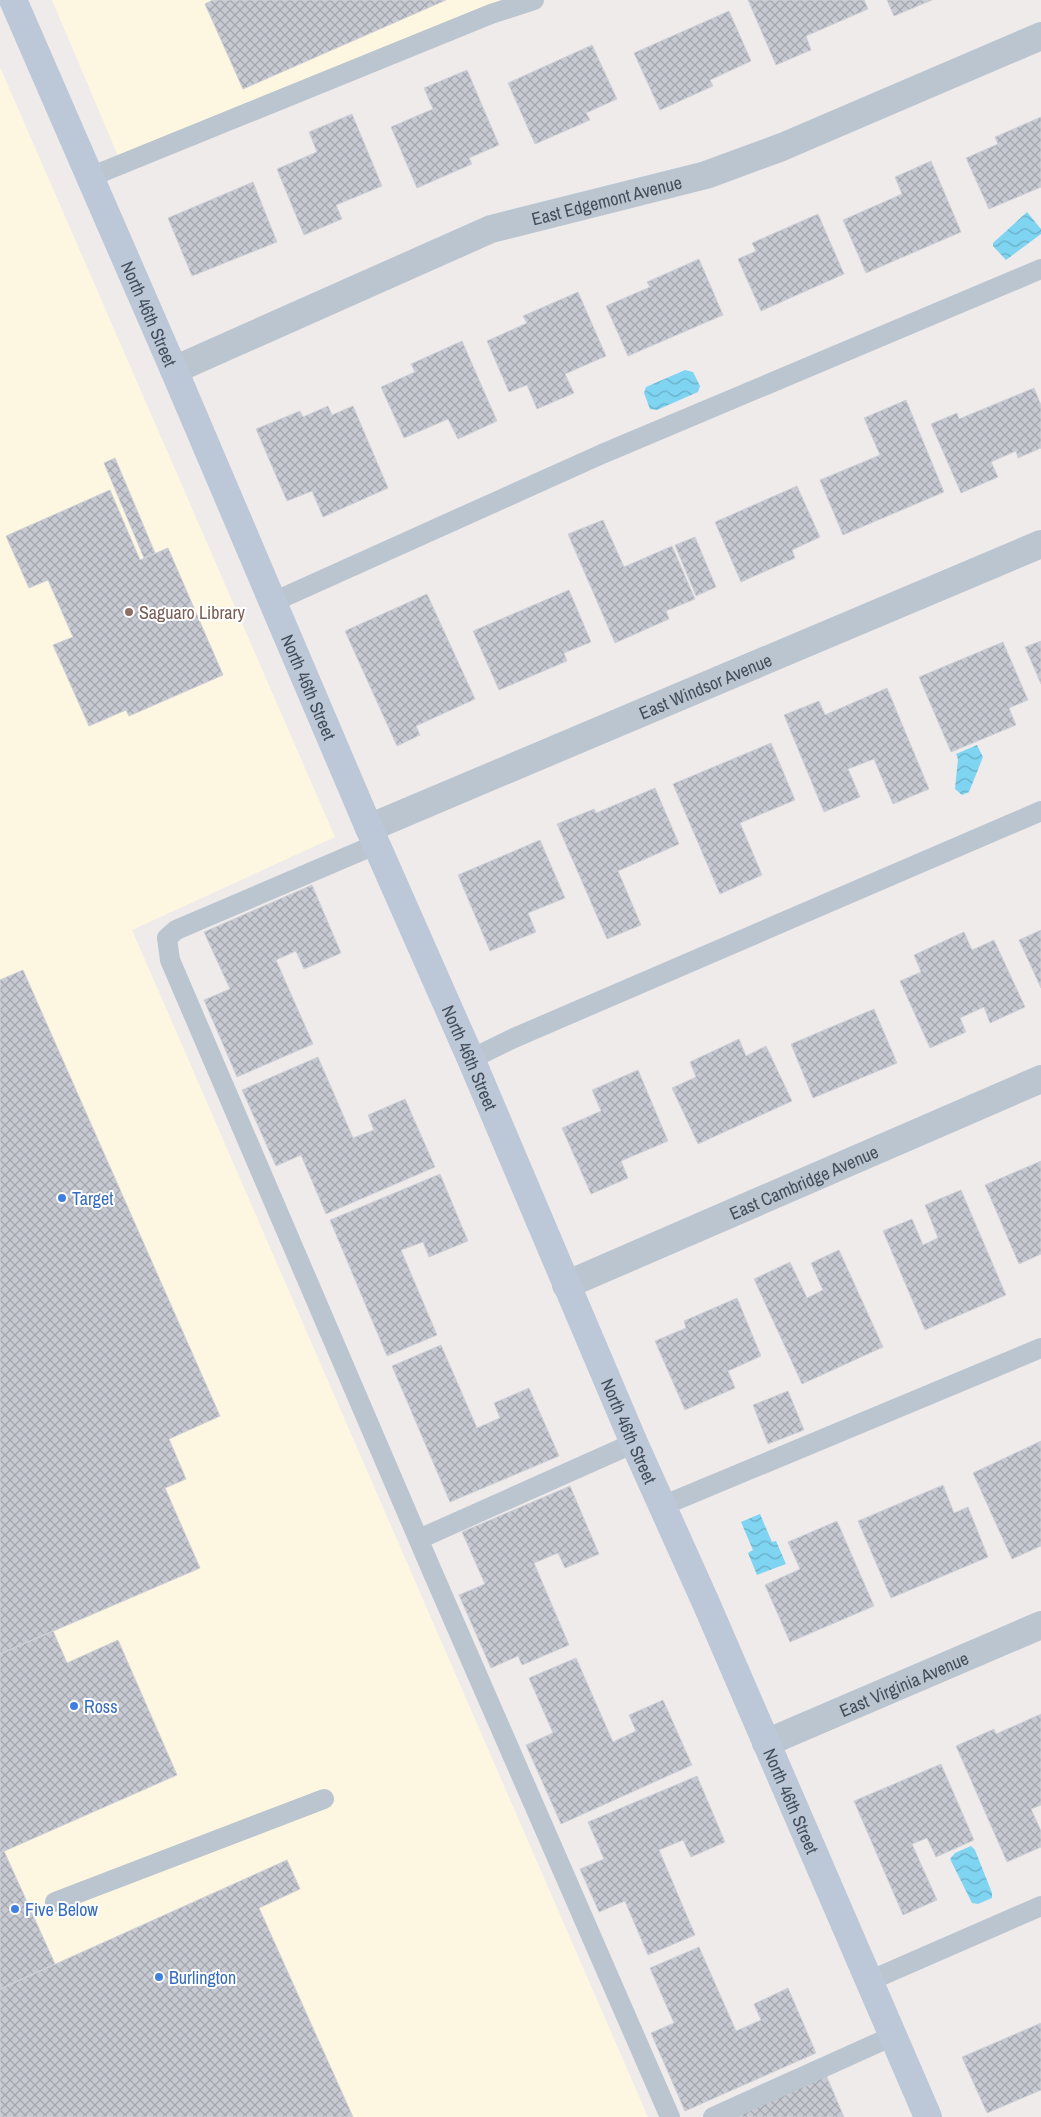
<svg xmlns="http://www.w3.org/2000/svg" width="1041" height="2117" font-family="'Archivo Narrow',sans-serif">
	<style>
		.commercial { fill: #fdf6e1 }
		.water { fill: url(#water-waves) }
		.building { fill: url(#building-cross-hatch); stroke: #cfd1d8 }
		.lines { fill: none; stroke-linecap: round; stroke-linejoin: round }
		.lane { stroke: #bbc5cf; stroke-width: 20 }
		.street { stroke: #bbc5cf; stroke-width: 28 }
		.secondary { stroke: #bcc7d7; stroke-width: 28 }
		.education-dot { fill: #8d6e63; stroke: #fff; stroke-width: 2 }
		.shop-dot { fill: #3f7fe0; stroke: #fff; stroke-width: 2 }
		.labels { text-anchor: middle; dominant-baseline: central; stroke-width: 4; stroke-linejoin: round; paint-order: stroke }
		.street-label { font-size: 18px; fill: #434e5a; stroke: #fff }
		.education-label { font-size: 18px; fill: #785e54; stroke: #fff; text-anchor: start }
		.shop-label { font-size: 18px; fill: #366cbe; stroke: #fff; text-anchor: start }
	</style>
	<defs>
		<pattern id="water-waves" width="16" height="10" patternUnits="userSpaceOnUse" patternTransform="scale(1.25)"><rect width="16" height="10" fill="#7ed4f1"/><path d="M0 5q4-4 8 0t8 0" fill="none" stroke="#69aec6"/></pattern>
		<pattern id="building-cross-hatch" width="8" height="8" patternUnits="userSpaceOnUse" patternTransform="scale(1.25)"><rect width="8" height="8" fill="#c7cad2"/><path d="M0 0l8 8M0 8l8-8" fill="none" stroke="#a3a6ad"/></pattern>
	</defs>
	<rect width="100%" height="100%" fill="#efebeb"/>
	<!-- commercial -->
	<path class="commercial" d="M52,0H535L121,163Z
		M0,67L335,837L132,930L648,2117H0Z"/>
	<!-- water -->
	<path class="water" d="M1027,212L1041,229V234L1006,260L993,246V243Z
		M685,370L693,372L700,386L698,392L657,410L650,409L644,393L646,387Z
		M977,745L983,757L969,792L962,795L955,789L958,759L956,754Z
		M760,1514L772,1542L776,1541L786,1564L757,1575L748,1553L753,1550L741,1522Z
		M971,1846L975,1850L992,1893V1898L978,1904L972,1903L950,1859L955,1853Z"/>
	<!-- building -->
	<path class="building" d="M213,0H446L243,89L205,4Z
		M748,0H864L868,9L806,36L811,50L776,65Z
		M887,0H932L894,16Z
		M729,11L751,61L710,80L713,86L660,110L634,53Z
		M592,45L617,99L586,113L590,120L535,144L508,83Z
		M467,70L499,145L469,158L472,164L417,188L391,127L433,109L424,88Z
		M352,114L382,186L336,205L342,219L304,235L277,169L317,152L309,132Z
		M1041,117V187L989,209L966,158L998,144L995,137Z
		M931,161L961,232L866,273L843,220L902,194L895,177Z
		M253,182L277,242L192,276L168,218Z
		M818,214L844,274L761,311L738,259L756,251L752,243Z
		M699,259L723,315L628,356L606,306L650,287L647,282Z
		M578,292L606,356L565,374L574,393L537,409L527,385L509,392L487,341L527,323L523,316Z
		M462,341L497,421L458,439L448,419L404,438L381,387L415,372L411,364Z
		M1034,388L1041,405V448L1018,458L1016,451L991,462L998,477L961,493L931,424L957,413L959,419Z
		M906,400L944,492L843,535L820,480L880,455L864,418Z
		M328,406L332,415L353,406L388,488L323,517L312,491L287,501L256,429L300,411L303,417Z
		M115,458L155,553L144,558L104,463Z
		M797,486L820,537L792,550L795,558L741,582L715,522Z
		M110,490L140,560L168,548L223,675L129,716L126,710L89,726L53,645L73,637L48,580L29,588L6,536Z
		M603,520L624,567L672,546L695,599L666,611L669,619L615,643L568,534Z
		M695,537L716,587L696,596L675,545Z
		M569,590L591,642L564,653L567,661L499,690L473,631Z
		M427,594L475,699L416,726L420,735L397,746L345,631Z
		M1041,641V684L1025,647Z
		M1003,642L1028,700L1009,708L1016,725L951,752L919,677Z
		M887,688L929,789L893,804L874,759L848,769L860,797L824,812L784,715L819,701L825,715Z
		M771,743L795,800L740,823L762,875L720,894L673,784Z
		M655,788L679,844L618,871L641,925L607,939L557,824L594,809L596,813Z
		M540,840L565,898L528,913L536,932L490,951L458,875Z
		M312,885L341,953L304,969L296,951L276,960L313,1044L237,1077L204,1000L230,989L204,932Z
		M1041,930V988L1019,940Z
		M964,932L972,950L994,940L1025,1007L990,1023L984,1007L960,1018L966,1032L930,1048L900,981L921,972L914,955Z
		M23,970L220,1416L169,1439L186,1479L165,1488L200,1568L0,1654V980Z
		M874,1009L897,1063L813,1098L791,1044Z
		M739,1039L746,1056L766,1046L792,1101L698,1144L672,1088L696,1077L690,1062Z
		M318,1057L353,1138L374,1130L368,1115L405,1099L435,1167L326,1214L301,1155L276,1166L242,1090Z
		M638,1070L668,1141L621,1161L628,1178L591,1194L562,1128L601,1111L592,1090Z
		M1041,1161V1254L1019,1264L985,1185Z
		M440,1174L468,1241L429,1257L423,1242L401,1250L437,1335L387,1356L330,1220Z
		M961,1190L1006,1295L925,1330L883,1231L912,1219L923,1245L938,1238L925,1205Z
		M839,1250L883,1347L802,1384L754,1279L790,1262L807,1298L823,1290L811,1263Z
		M737,1298L761,1356L728,1371L735,1388L685,1410L655,1341L686,1328L684,1321Z
		M441,1345L477,1428L500,1418L494,1403L529,1388L559,1456L450,1502L392,1366Z
		M788,1391L804,1430L768,1444L753,1405Z
		M1041,1441V1546L1012,1559L973,1473Z
		M943,1485L954,1513L968,1507L988,1557L891,1598L858,1521Z
		M570,1486L599,1554L565,1568L558,1553L534,1563L569,1645L522,1665L518,1656L491,1668L459,1595L485,1584L462,1532Z
		M837,1521L874,1606L790,1642L765,1585L800,1569L788,1542Z
		M53,1631L67,1663L118,1640L177,1775L0,1853V1654Z
		M576,1658L613,1742L636,1731L629,1715L663,1700L692,1765L561,1824L526,1745L553,1733L529,1678Z
		M1041,1714V1805L1031,1809L1041,1831V1847L1007,1862L956,1746L994,1729L996,1734Z
		M941,1764L974,1840L936,1857L927,1838L912,1844L937,1900L903,1915L854,1801Z
		M697,1776L725,1842L691,1857L683,1840L659,1850L695,1935L648,1955L625,1901L599,1912L580,1869L604,1859L588,1822Z
		M4,1851L55,1964L0,1989V1853Z
		M287,1860L300,1889L259,1908L353,2117H0V1989Z
		M699,1947L736,2031L761,2020L754,2004L788,1988L816,2053L685,2111L651,2033L674,2023L650,1968Z
		M1041,2023V2090L987,2113L962,2057Z
		M826,2075L844,2117H727Z"/>
	<g class="lines">
		<!-- lane -->
		<path class="lane" d="M90,177L491,14L534,0
			M273,602L602,454L1041,269
			M377,844L176,930L167,938L170,960L432,1571L670,2117
			M471,1059L514,1038L1041,811
			M662,1506L1041,1348
			M419,1539L634,1443
			M55,1902L324,1799
			M869,1981L1041,1906
			M713,2117L893,2036"/>
		<!-- street -->
		<g class="street">
			<path id="s1" d="M174,370L491,229L706,175L782,147L1041,36"/>
			<path id="s2" d="M369,828L1041,544"/>
			<path id="s3" d="M566,1285L1041,1079"/>
			<path id="s4" d="M766,1743L1041,1625"/>
		</g>
		<!-- secondary -->
		<path class="secondary" id="s5" d="M13,0L174,370L369,828L471,1059L634,1443L706,1603L928,2117"/>
	</g>
	<!-- markers -->
	<circle class="education-dot" cx="129" cy="612" r="5"/>
	<g class="shop-dot">
		<circle cx="62" cy="1198" r="5"/>
		<circle cx="74" cy="1706" r="5"/>
		<circle cx="15" cy="1909" r="5"/>
		<circle cx="159" cy="1977" r="5"/>
	</g>
	<g class="labels">
		<!-- street labels -->
		<g class="street-label">
			<text stroke="none"><textPath href="#s1" startOffset="466">East Edgemont Avenue</textPath></text>
			<text stroke="none"><textPath href="#s5" startOffset="342">North 46th Street</textPath></text>
			<text stroke="none"><textPath href="#s2" startOffset="365">East Windsor Avenue</textPath></text>
			<text stroke="none"><textPath href="#s5" startOffset="748">North 46th Street</textPath></text>
			<text stroke="none"><textPath href="#s5" startOffset="1152">North 46th Street</textPath></text>
			<text stroke="none"><textPath href="#s3" startOffset="259">East Cambridge Avenue</textPath></text>
			<text stroke="none"><textPath href="#s5" startOffset="1558">North 46th Street</textPath></text>
			<text stroke="none"><textPath href="#s4" startOffset="150">East Virginia Avenue</textPath></text>
			<text stroke="none"><textPath href="#s5" startOffset="1962">North 46th Street</textPath></text>
		</g>
		<!-- education labels -->
		<g class="education-label">
			<text x="139" y="612">Saguaro Library</text>
		</g>
		<!-- shop labels -->
		<g class="shop-label">
			<text x="72" y="1198">Target</text>
			<text x="84" y="1706">Ross</text>
			<text x="25" y="1909">Five Below</text>
			<text x="169" y="1977">Burlington</text>
		</g>
	</g>
</svg>
